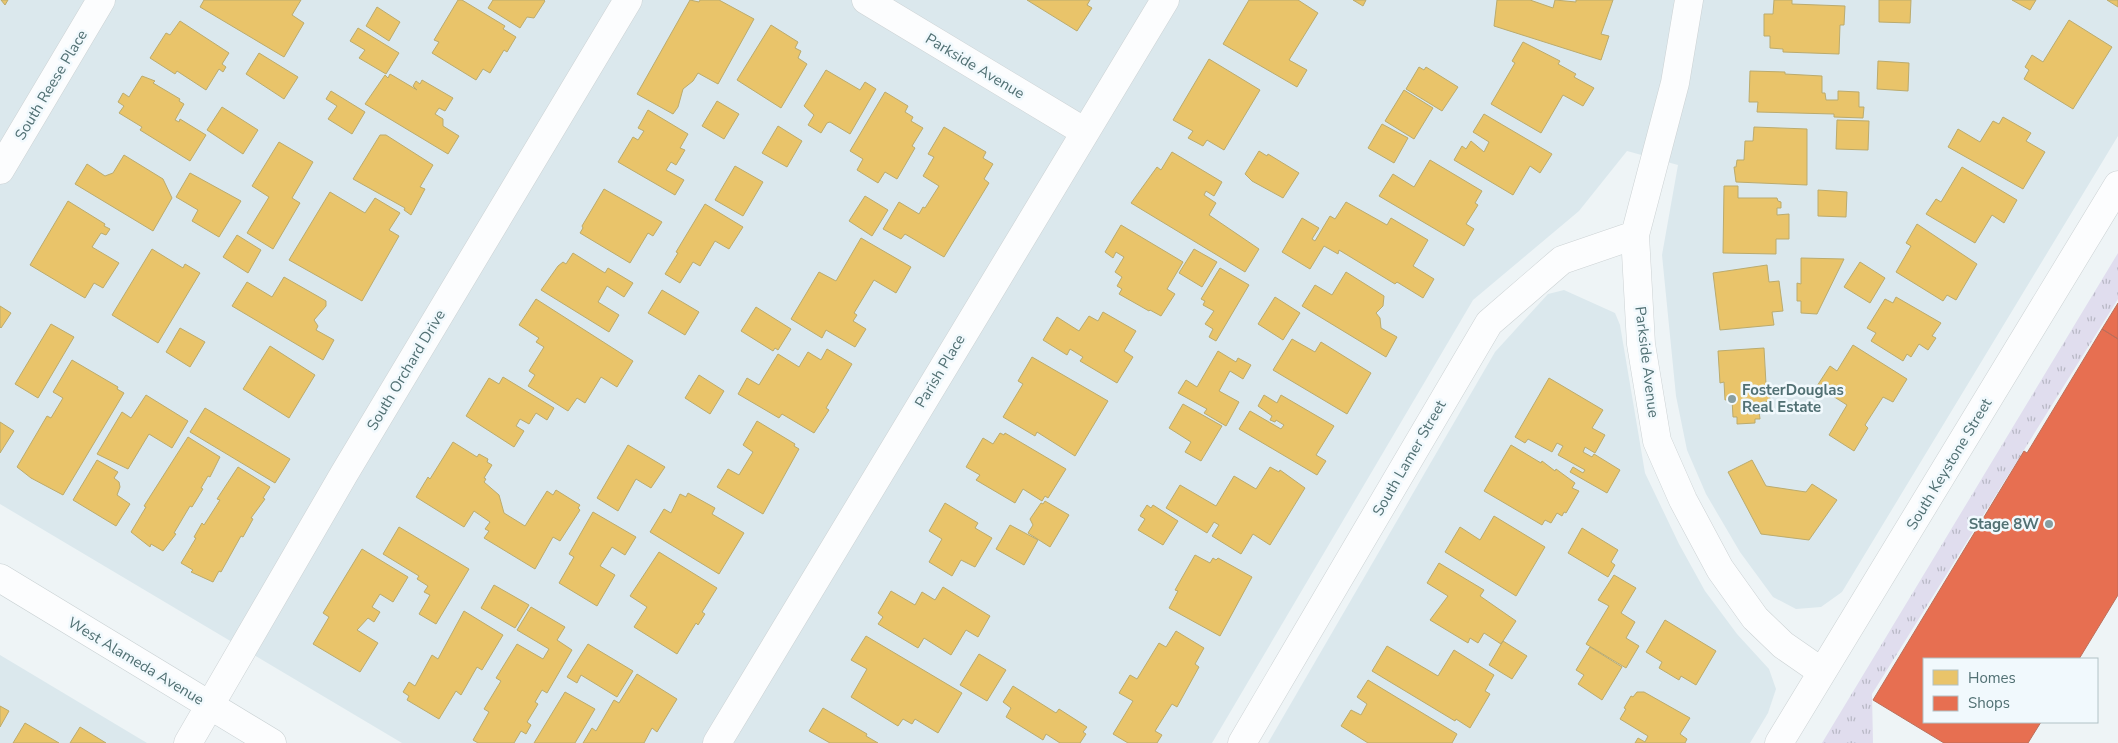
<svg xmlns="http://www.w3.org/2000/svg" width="2118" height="743" font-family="'Nunito Sans',sans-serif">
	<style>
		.residential { fill: #dbe8ed }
		.grass { fill: url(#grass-tufts) }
		.homes { fill: #e9c46a; stroke: #bbab6d }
		.shops { fill: #e76f51; stroke: #ba6f5b }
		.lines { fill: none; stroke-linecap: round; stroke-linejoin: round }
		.minor-casing { stroke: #ccd2d4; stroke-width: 29 }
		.secondary-casing { stroke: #c9d1d3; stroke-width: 29 }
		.minor { stroke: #fcfdfe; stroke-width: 28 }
		.secondary { stroke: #fcfdfe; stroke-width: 28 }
		.poi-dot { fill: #889ea1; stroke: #f1f9fd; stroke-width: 2 }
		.labels { text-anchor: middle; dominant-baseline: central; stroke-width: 5; stroke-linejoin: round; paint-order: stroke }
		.street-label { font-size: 15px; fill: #517073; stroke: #f1f9fd }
		.poi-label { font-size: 15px; font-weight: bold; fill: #517073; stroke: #f1f9fd; text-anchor: start }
	</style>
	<defs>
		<pattern id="grass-tufts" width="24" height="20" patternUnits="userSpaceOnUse" patternTransform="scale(1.25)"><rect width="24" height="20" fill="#e0ddee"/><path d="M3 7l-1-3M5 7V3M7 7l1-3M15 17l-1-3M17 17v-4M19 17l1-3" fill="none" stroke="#b8b8c5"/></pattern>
	</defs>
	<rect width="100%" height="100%" fill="#eef4f6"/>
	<!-- residential -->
	<path class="residential" d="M0,0H2118V136L1842,592L1821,607L1796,609L1773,597L1740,552L1706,494L1687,450L1676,396L1662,255L1678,165L1627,151L1579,211L1473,300L1212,743H402L0,504Z
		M1564,290L1615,313L1620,325L1645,473L1679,544L1705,591L1737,634L1769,669L1776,689L1768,713L1750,743H1268L1495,352L1548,294Z
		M0,655L147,743H0Z"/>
	<!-- grass -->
	<path class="grass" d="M2118,253V299L1872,694L1873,743H1822Z"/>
	<!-- homes -->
	<path class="homes" d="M1,0H8L5,5Z
		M204,0H301L292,15L304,23L284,57L200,7Z
		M458,0H462L505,26L503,29L516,37L507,52L504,50L490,73L483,69L476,80L432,53L439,42L434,40Z
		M493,0H544L545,1L534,18L527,17L520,28L488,8Z
		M690,0L699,2L700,0H719L754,19L718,84L698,73L693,81L683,89L678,107L673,114L637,94Z
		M1027,0H1090L1087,5L1092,8L1077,31Z
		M1249,0H1298L1318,13L1289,60L1307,70L1297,87L1223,44Z
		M1353,0H1366L1363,6Z
		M1497,0H1530L1553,8L1555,0L1576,2V0H1613L1601,34L1609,36L1601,60L1494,26Z
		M1774,0H1792V4L1845,6L1844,25H1840L1839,54L1783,52V49L1770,48V36H1764V14H1773Z
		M1879,0H1911L1910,23L1879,22Z
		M2012,0H2036L2030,10Z
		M2107,0H2118V7Z
		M377,7L400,22L389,41L366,26Z
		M2069,20L2112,47L2073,109L2024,79L2029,70L2025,67L2032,55L2043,62Z
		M180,21L229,53L222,64L226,67L223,72L219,69L206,90L177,71L175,74L150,58L166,33L170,35Z
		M771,25L798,42L795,48L801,51L798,58L807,64L781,108L737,80Z
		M358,28L399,53L386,74L359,58L365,50L350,41Z
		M1523,42L1560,61L1558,64L1576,74L1574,77L1594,88L1583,106L1563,95L1541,133L1491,104L1515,63L1512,61Z
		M259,53L298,77L284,99L246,74Z
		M1209,59L1260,90L1224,150L1207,140L1203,146L1188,138L1193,131L1173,120Z
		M1878,61L1909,63L1908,91L1877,89Z
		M1419,67L1424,70L1426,67L1458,87L1442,111L1406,89Z
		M826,70L860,90L865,82L876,89L850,134L830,122L827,123L821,133L808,125L814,115L804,106Z
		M1750,71L1785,72V74L1822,76V93H1825L1826,100H1838V91L1859,92V107H1864L1863,118L1834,117V114L1757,112L1758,102H1749Z
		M390,74L417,90L413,86L416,81L420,84L422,80L453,98L445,111L439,108L435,114L443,119V126L459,136L448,154L365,104L385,75L388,78Z
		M142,76L155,81L153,83L180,99L179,101L184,104L175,120L179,122L180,119L206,135L190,161L140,130L142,127L119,113L124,106L118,102L123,93L129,97Z
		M1404,90L1433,108L1414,139L1385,121Z
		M331,91L365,112L352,134L328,119L337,106L326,99Z
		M885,92L908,106L905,112L913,117L911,121L923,128L912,146L915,148L897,179L885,172L878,183L857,170L863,159L850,151Z
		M717,101L739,114L724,139L702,126Z
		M222,107L258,130L243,154L207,130Z
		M648,110L688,134L680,148L685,150L676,165L671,162L666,170L684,180L675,195L618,162L633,137L638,140L644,131L638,128Z
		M1484,114L1552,154L1540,173L1530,166L1513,195L1454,160L1462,146L1466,149L1471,141L1484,152L1489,142L1473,132Z
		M2003,117L2031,133L2026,141L2045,152L2023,189L1948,147L1958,129L1980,142L1993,121L1999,124Z
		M1837,120L1869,121L1868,150L1836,149Z
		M1382,124L1408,138L1394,163L1368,148Z
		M778,126L802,141L787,167L762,153Z
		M944,127L986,152L983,158L993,164L984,179L989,183L944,257L905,234L901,239L883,229L899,202L919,214L923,207L925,208L939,186L923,176L934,157L928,154Z
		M1754,127L1807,129V185L1736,182L1734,167H1736L1737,160H1744L1745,141H1753Z
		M380,135H386L433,165L420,187L425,189L411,215L404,210L405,208L353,179Z
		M279,142L313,162L292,198L300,203L273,249L247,233L269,197L252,186Z
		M1259,151L1267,156L1268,154L1299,173L1283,198L1252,181L1245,174Z
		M1172,152L1222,182L1214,196L1206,191L1204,195L1216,203L1209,215L1259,249L1245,272L1131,203L1157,167L1161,170Z
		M124,155L163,179L172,198L153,231L75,184L87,164L105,176L113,173Z
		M1430,160L1482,191L1475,203L1478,205L1466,224L1474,229L1464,246L1379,196L1393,174L1414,187Z
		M735,166L763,182L743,216L715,200Z
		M1962,167L2017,200L2004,223L1992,215L1975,243L1926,214L1936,199L1941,202Z
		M190,173L241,201L219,237L192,221L198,210L176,197Z
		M1724,186H1738V198H1777L1778,201L1781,202V208H1777V215L1789,214V239H1776V254L1723,253Z
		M604,189L662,222L653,236L648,233L630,263L580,233L583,228L582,226Z
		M1818,190L1847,192L1846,217L1818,216Z
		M330,192L365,213L375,198L400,213L389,230L399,236L362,301L289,260Z
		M865,196L888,210L872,236L849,221Z
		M68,201L105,224L104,226L110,229L106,235L101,233L92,247L119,263L103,288L94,283L85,298L30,265Z
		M1346,202L1387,225L1391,218L1428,240L1413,266L1434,279L1423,298L1397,282L1395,284L1339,250L1338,254L1324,246L1310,269L1282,252L1302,218L1319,228L1312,239L1315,241L1330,216L1335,219Z
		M705,204L743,227L729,249L715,241L700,266L693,262L680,283L665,274L678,253L676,252Z
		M1917,224L1977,264L1956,300L1947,295L1943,301L1896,272L1911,246L1906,243Z
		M1121,225L1183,262L1167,289L1175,294L1161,316L1150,310L1149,311L1119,294L1122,289L1117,286L1122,277L1115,272L1124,257L1116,252L1113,258L1105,252Z
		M237,235L261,250L248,273L223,257Z
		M861,238L911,267L896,293L874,280L854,313L857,315L853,321L866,329L855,347L826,330L822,338L791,319L819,272L836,281Z
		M152,249L183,268L185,264L200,273L158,343L112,315Z
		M1194,249L1217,262L1202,287L1179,273Z
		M573,253L605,273L608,268L633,283L624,297L607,286L598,302L619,315L609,332L541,290L558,266L563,262L566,264Z
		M1801,258L1844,259L1817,314L1801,313V301H1797V283L1801,284Z
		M1860,262L1885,278L1870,303L1844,287Z
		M1767,265L1769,282L1779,281L1783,311L1772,312L1774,325L1720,330L1713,273Z
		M1220,268L1249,285L1216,341L1209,337L1213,329L1205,324L1214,311L1203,305L1205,301L1201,299Z
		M1346,272L1384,296L1383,306L1376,313L1380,318L1381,328L1397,337L1386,357L1302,306L1315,285L1332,295Z
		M284,277L326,301V306L314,320L318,326L316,330L334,340L323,360L232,306L247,282L272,297Z
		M662,290L699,312L685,335L648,313Z
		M1275,297L1300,313L1283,340L1258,324Z
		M1896,297L1941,323L1932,336L1936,338L1928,350L1919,344L1911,357L1907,354L1903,361L1871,341L1876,333L1867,328L1885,299L1893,303Z
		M536,299L633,361L617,387L601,377L585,403L577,398L568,411L528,386L535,375L529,371L544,347L536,342L539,338L519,325Z
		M0,306L11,313L1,328L0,327Z
		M756,307L791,329L778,350L775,348L773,351L741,331Z
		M1103,312L1136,331L1124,351L1133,357L1117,383L1080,361L1083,357L1070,349L1067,355L1043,340L1057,317L1079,331L1089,316L1098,321Z
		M51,324L74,337L38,398L15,384Z
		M180,328L205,342L190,367L166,352Z
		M1292,339L1315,352L1321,342L1371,373L1347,414L1273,370Z
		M1853,345L1907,379L1893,402L1883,397L1865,425L1868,428L1854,451L1829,435L1847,405L1817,386L1830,366L1837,371Z
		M270,346L315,375L289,418L243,389Z
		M1764,348L1766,384H1769L1770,401L1763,402L1764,411H1759L1760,419H1755V423L1737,424V417H1733L1732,399L1725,400L1724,382L1720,383L1718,351Z
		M827,349L852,364L826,408L829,410L814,433L782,414L779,418L738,394L747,378L759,385L778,354L799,367L808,352L821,360Z
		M1218,351L1236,362L1238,358L1251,365L1243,379L1230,371L1219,391L1239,402L1226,426L1204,413L1207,409L1178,393L1186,380L1197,387Z
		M1032,357L1108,401L1075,456L1037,432L1035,436L1003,417L1023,384L1018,381Z
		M72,360L118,387L117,389L124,393L63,495L31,478L17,467L47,416L51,418L63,398L53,392Z
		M699,375L724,391L710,414L685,398Z
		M503,377L554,408L547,420L536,413L529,424L520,419L516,426L524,431L514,447L466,416L489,378L499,384Z
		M1549,378L1603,410L1592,428L1605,435L1595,453L1585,447L1583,452L1592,457L1594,454L1620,470L1607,493L1570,472L1573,467L1583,473L1585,470L1558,455L1563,446L1557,443L1552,452L1528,439L1525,443L1515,437Z
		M146,395L188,421L172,448L149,434L128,469L97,454L122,412L131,418Z
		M1264,395L1277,403L1281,395L1334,426L1316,455L1326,461L1317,475L1239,429L1250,411L1281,429L1284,425L1276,420L1275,422L1270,420L1272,416L1258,406Z
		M1183,404L1222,426L1201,461L1185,452L1191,442L1169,428Z
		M205,408L290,459L275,483L190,432Z
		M757,421L795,444L794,446L799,449L763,514L717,487L728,469L739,475L753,452L743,445Z
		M0,422L14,431L0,453Z
		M1000,433L1004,435L1005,433L1066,469L1048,498L1045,496L1042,501L1023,489L1015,503L976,480L980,475L966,467L983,438L993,444Z
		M188,437L220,457L210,477L208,476L201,488L203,489L192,507L190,506L174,533L176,534L163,551L151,544L150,547L131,532L146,507L144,506Z
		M453,442L477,457L479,454L488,459L487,462L492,465L484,478L486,479L484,482L499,495L504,513L525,526L547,491L553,495L556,490L580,505L578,508L580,510L560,541L553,537L535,569L484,538L489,531L485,529L490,522L474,511L464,527L416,497L428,477L430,479Z
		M628,445L665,467L651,488L636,479L618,511L597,498Z
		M1511,445L1541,463L1542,461L1555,471L1556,469L1575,483L1572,488L1579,491L1566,513L1564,512L1562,516L1557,513L1551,523L1545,520L1542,525L1484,491Z
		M97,460L118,472L114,478L119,482L120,487L117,495L130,504L116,526L73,500Z
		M1752,460L1766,486L1806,492L1812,484L1837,500L1809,540L1761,534L1728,472Z
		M238,467L270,487L263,498L265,499L251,518L253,519L243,537L241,536L221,572L219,571L213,582L191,572L193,570L181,563L196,538L194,537L202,523L204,525L220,500L217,499Z
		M1270,467L1279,472L1280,470L1305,488L1270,545L1253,534L1241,554L1212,536L1219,525L1214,522L1207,533L1166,508L1180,485L1216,506L1234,476L1256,489Z
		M688,493L715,508L712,514L744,533L719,574L650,532L664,509L671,513L680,494L686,497Z
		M1045,501L1069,515L1050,547L1028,533L1033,525L1030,519L1041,503L1043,504Z
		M945,503L978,523L975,528L992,538L975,567L961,560L952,576L929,562L942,539L929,531Z
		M1147,505L1151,508L1153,505L1178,521L1163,545L1138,530L1145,519L1140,516Z
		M593,512L636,537L625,555L612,547L600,566L615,575L597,606L559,583L574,557L569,554Z
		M1494,516L1545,547L1516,596L1445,552L1460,527L1480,540Z
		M1010,525L1038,540L1024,565L996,549Z
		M399,527L469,569L436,624L419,614L430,595L424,592L428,586L417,579L419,576L383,554Z
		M1582,528L1618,550L1611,562L1615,565L1608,577L1568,553Z
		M362,549L408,577L393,602L380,594L372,607L380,612L374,622L368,618L357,630L378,643L360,672L313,644L329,617L323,613Z
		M659,552L717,588L702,612L705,614L698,625L696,623L677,654L634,627L647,607L630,596Z
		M1195,555L1210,563L1213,558L1216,560L1218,558L1252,577L1220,636L1169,608L1178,591L1175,590Z
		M1439,563L1484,590L1480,596L1516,621L1501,644L1484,633L1478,643L1470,638L1468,643L1430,620L1448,596L1427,583Z
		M1614,575L1636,588L1621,613L1635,622L1626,638L1639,646L1626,668L1586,644L1609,606L1598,600Z
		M494,585L529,605L515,628L481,608Z
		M943,587L990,616L978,637L966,630L951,655L924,638L918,648L878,624L883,617L878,613L891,591L915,605L922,592L935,600Z
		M531,607L565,627L557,640L572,650L547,693L542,690L535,702L538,704L527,722L531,725L526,734L521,731L514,743H478L473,740L489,712L484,709L501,681L496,678L517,644L543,659L549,649L517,630Z
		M464,611L503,635L482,670L477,667L461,695L456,691L439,719L407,700L409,696L403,692L409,682L415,686L432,655L438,659Z
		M1665,620L1716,651L1696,685L1681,676L1679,680L1659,668L1662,662L1646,652Z
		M1176,631L1204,648L1195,664L1199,667L1177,707L1172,704L1155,731L1162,735L1157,743H1128L1113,734L1133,701L1119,693L1130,675L1137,679L1159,643L1166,647Z
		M866,636L962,693L938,733L915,719L912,724L903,719L898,726L851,697L867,669L851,660Z
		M1503,641L1527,656L1512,679L1489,665Z
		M588,644L633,671L617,697L581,675L577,683L567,677Z
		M1387,646L1438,676L1454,650L1494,675L1485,691L1490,694L1470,728L1456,719L1455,721L1372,671Z
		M1590,647L1622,667L1602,700L1578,684L1584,675L1576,670Z
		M979,654L1006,670L987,701L960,685Z
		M637,674L677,699L657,732L652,728L644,743H583L592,728L596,731L614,700L619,703Z
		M1368,680L1457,734L1452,743H1368L1341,726L1351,710L1361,715L1367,704L1357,697Z
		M1013,686L1056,713L1059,709L1087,727L1083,732L1086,734L1080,743H1060L1046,734L1043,740L1006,717L1011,708L1003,702Z
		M565,692L595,709L575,743H534Z
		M1637,692H1644L1690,718L1680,734L1687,739L1685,743H1635L1638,738L1645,742L1648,736L1620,719L1626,709L1624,708L1631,696L1633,697Z
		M0,706L9,711L0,727Z
		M823,708L867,734L866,736L878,743H830L809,731Z
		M25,723L59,743H13Z
		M80,727L106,743H70Z"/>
	<!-- shops -->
	<path class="shops" d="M2118,303V339L2102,329Z
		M2102,329L2118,339V595L2079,659H1924V722H2041L2028,743H1944L1873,700L2024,451L2027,453Z"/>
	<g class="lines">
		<!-- minor casing -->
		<g class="minor-casing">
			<path id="minor" d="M866,0L1085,132
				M1689,0L1675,83L1635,235L1641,344L1657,441L1683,500L1720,569L1755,618L1783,645L1822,672
				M0,170L101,0
				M188,743L344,474L628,0
				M717,743L1165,0
				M1242,743L1489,323L1562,260L1635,235
				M1779,743L2118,185"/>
		</g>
		<!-- secondary casing -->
		<g class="secondary-casing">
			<path id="secondary" d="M0,578L272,743"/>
		</g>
		<!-- minor -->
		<use href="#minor" class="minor"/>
		<!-- secondary -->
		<use href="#secondary" class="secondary"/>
	</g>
	<!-- markers -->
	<g class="poi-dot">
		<circle cx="1732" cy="399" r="5"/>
		<circle cx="2049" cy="524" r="5"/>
	</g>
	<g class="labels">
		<!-- street labels -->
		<g class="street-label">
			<text transform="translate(975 66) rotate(31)">Parkside Avenue</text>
			<text transform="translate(51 85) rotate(-59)">South Reese Place</text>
			<text transform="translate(1647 362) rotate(83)">Parkside Avenue</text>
			<text transform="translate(406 370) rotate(-59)">South Orchard Drive</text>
			<text transform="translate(940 371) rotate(-59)">Parish Place</text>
			<text transform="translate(1409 458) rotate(-60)">South Lamer Street</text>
			<text transform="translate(1949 464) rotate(-59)">South Keystone Street</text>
			<text transform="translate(136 661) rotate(31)">West Alameda Avenue</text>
		</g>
		<!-- poi labels -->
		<g class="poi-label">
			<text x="1742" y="390">FosterDouglas<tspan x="1742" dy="17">Real Estate</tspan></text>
			<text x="2039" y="524" text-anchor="end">Stage 8W</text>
		</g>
	</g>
	<!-- legend -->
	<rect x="1923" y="658" width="175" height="65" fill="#f1f9fd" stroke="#b1c2c6"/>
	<rect x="1933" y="670" width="25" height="15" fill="#e9c46a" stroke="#b1c2c6"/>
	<text x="1968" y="683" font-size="15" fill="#517073">Homes</text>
	<rect x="1933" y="696" width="25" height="15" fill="#e76f51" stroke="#b1c2c6"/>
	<text x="1968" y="708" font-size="15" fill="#517073">Shops</text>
</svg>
